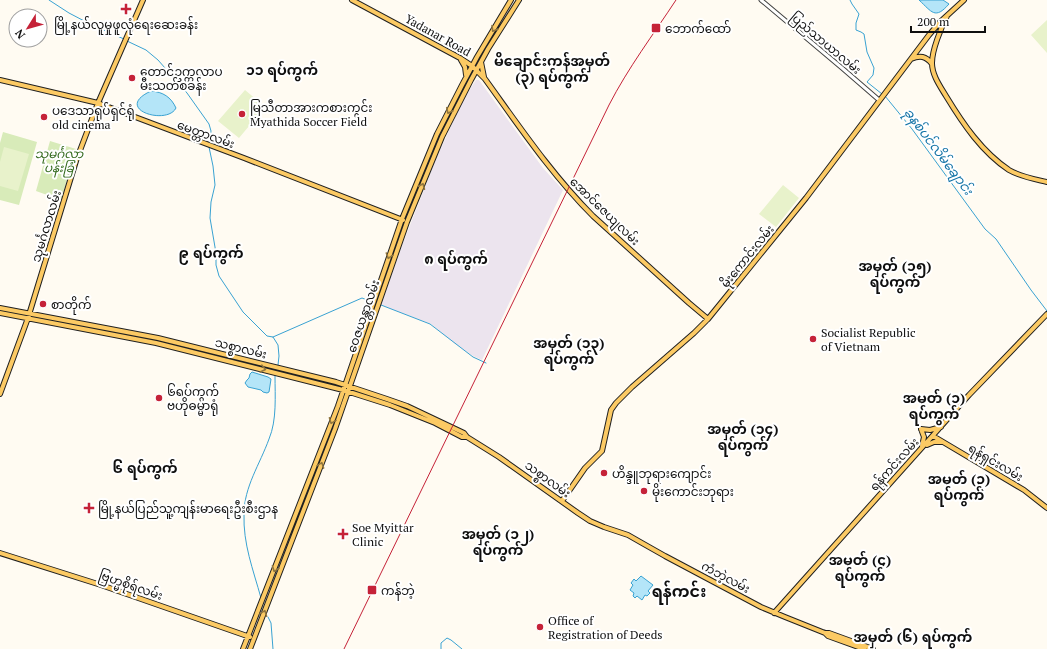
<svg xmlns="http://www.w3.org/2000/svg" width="1047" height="649" font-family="'PT Serif','Noto Sans Myanmar',serif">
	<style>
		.industrial { fill: #ece4ee }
		.green { fill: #d8ebb9 }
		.pitch { fill: #e8f2cb }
		.water { fill: #b4e5f8; stroke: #39a2d2 }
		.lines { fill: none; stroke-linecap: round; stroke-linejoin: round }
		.stream { stroke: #39a2d2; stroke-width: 1 }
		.minor-casing { stroke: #424242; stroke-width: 5 }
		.major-casing { stroke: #202020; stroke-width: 6 }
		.minor { stroke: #fff; stroke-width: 3 }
		.major { stroke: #fcca64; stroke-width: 4 }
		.rail { stroke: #c52238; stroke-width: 1 }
		.oneway { stroke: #91763e }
		.poi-dot { fill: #c52238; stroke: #fff; stroke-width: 1.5 }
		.labels { text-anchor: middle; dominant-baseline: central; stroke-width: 4; stroke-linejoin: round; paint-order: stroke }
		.poi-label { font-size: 12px; fill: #0f0f0f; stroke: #fff; text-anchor: start }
		.street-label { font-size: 12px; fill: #0f0f0f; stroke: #fff }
		.park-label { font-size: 12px; font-style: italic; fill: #336a1d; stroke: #fff }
		.water-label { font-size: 13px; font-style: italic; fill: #1373a6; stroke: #fff }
		.quarter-label { font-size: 14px; font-weight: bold; fill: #0f0f0f; stroke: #fff }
		.district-label { font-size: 16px; font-weight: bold; fill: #0f0f0f; stroke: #fff }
	</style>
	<rect width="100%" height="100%" fill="#fffbf2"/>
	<!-- industrial -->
	<path class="industrial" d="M476,80H479L543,168L563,190L482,360L473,356L455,344L431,324L381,305L403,243L436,159L464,98Z"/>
	<!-- green -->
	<path class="green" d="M3,132L37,142L19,205L0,200V143Z
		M50,141L76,149L61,200L36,191Z"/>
	<!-- pitch -->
	<path class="pitch" d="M1047,20V53L1031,35Z
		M245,90L265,107L239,138L218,121Z
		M4,147L29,154L18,191L0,186V162Z
		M783,185L799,198L776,227L759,214Z"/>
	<!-- water -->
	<path class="water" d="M919,0H943L949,4C935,20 932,12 919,0Z
		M151,91C163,92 171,97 176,108C167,126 112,109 151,91Z
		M252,372L268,377L271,379L269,392L267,393L263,392L261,390L248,387L245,383L247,380L249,378L250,374Z
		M641,576L653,585L648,591L650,593L647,596L645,595L642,600L637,596L635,598L633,596L634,593L630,590L633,585L631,583L634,579L636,581Z"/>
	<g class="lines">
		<!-- stream -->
		<path class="stream" d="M49,0L69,13L90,24L124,39
			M850,0L852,4L859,14L856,23V30L861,32L864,34L867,52L874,68L873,75L867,82L882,94
			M127,41L146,50L158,60L187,93L209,124L211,131L209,144
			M885,96L912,129L985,229L996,239L1031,290L1047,311
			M209,147L213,166L215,185L211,202L210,218L216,253V265L219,276L243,312L267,336L273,337L278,345L279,356L278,365
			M381,305L430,324L473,357L486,363
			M273,337L362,298L372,302
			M261,598C253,569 243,544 244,514C244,487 260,464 269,439C277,420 275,396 275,376
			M268,617L271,623L273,649
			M441,649V643L447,638L451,640L462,649"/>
		<!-- minor casing -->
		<g class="minor-casing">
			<path id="minor" d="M761,0L842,68L879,100"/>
		</g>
		<!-- major casing -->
		<g class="major-casing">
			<path id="major" d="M352,0L460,58L472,66L485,79C519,126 552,175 593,216L689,303L708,319
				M947,16C941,28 932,50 932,63C932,75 940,86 946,96C963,124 982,152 1009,170C1021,177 1034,179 1047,182
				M911,59C920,55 926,56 932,64
				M461,60L465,67L466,75
				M481,62L484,77
				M0,80L98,103L244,158L403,220
				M0,308L158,338L336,382L387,399L407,406L464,433L467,437L499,457L578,513L590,521L604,527L628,535L642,543L665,556L761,607L785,617L825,633H829L873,649
				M0,313L156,343L343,390L390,405L435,423L462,437H467
				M0,394L28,318L76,161L98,103L143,0
				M921,429L924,437L922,446
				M921,429L930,430L941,427
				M933,436L1024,490L1047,508
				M927,445L934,442H942
				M562,501L585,468L602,451L611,410L616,403L632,387L694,333L708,319L806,198L929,35L940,22L964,0
				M0,553L101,585L250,637
				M774,613L969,395L1047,314
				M825,633L828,636L864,649
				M243,649L338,406L402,219L437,134L462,85L477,57L511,0
				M250,649L335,429L407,222L442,137L471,80L488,49L519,0"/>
		</g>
		<!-- minor -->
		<use href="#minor" class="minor"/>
		<!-- major -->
		<use href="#major" class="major"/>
		<!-- rail -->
		<path class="rail" d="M344,649L609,105C628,68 653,35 676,0"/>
	</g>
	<!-- one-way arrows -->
	<defs><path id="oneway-chevron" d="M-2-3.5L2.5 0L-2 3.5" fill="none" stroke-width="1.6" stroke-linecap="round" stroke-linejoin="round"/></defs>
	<g class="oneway">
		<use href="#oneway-chevron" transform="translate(494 29) rotate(121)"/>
		<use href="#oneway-chevron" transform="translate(449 111) rotate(116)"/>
		<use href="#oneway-chevron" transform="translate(422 186) rotate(-67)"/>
		<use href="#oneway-chevron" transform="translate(389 256) rotate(109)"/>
		<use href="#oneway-chevron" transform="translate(263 369) rotate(14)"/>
		<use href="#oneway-chevron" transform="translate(332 421) rotate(111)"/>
		<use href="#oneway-chevron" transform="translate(321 465) rotate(-70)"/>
		<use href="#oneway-chevron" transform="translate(275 569) rotate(111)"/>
		<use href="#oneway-chevron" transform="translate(264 613) rotate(-69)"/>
	</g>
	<!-- markers -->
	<g class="poi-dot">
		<path d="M124 3h4v4h4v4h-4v4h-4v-4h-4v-4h4z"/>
		<rect x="651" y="23" width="10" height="10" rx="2"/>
		<circle cx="132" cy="78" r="4"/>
		<circle cx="242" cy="114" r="4"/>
		<circle cx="44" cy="117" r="4"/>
		<circle cx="43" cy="304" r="4"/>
		<circle cx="813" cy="339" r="4"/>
		<circle cx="159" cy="398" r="4"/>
		<circle cx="604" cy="473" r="4"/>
		<circle cx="644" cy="491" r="4"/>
		<path d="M87 502h4v4h4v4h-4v4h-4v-4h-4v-4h4z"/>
		<path d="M341 528h4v4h4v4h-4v4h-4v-4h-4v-4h4z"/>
		<rect x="367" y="585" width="10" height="10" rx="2"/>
		<circle cx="540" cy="627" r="4"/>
	</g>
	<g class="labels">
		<!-- poi labels -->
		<g class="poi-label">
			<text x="126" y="24" text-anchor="middle">မြို့နယ်လူမှုဖူလုံရေးဆေးခန်း</text>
			<text x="665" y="28">ဘောက်ထော်</text>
			<text x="140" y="71">တောင်ဥက္ကလာပ<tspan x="140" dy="14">မီးသတ်စခန်း</tspan></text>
			<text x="250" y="107">မြသီတာအားကစားကွင်း<tspan x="250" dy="14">Myathida Soccer Field</tspan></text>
			<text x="52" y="110">ပဒေသာရုပ်ရှင်ရုံ<tspan x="52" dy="14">old cinema</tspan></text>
			<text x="51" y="304">စာတိုက်</text>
			<text x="821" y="332">Socialist Republic<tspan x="821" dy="14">of Vietnam</tspan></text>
			<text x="167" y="391">၆ရပ်ကွက်<tspan x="167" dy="14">ဗဟိုဓမ္မာရုံ</tspan></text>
			<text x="612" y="473">ဟိန္ဒူဘုရားကျောင်း</text>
			<text x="652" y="491">မိုးကောင်းဘုရား</text>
			<text x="98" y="508">မြို့နယ်ပြည်သူ့ကျန်းမာရေးဦးစီးဌာန</text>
			<text x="352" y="527">Soe Myittar<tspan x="352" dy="14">Clinic</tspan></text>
			<text x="381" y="590">ကန်ဘဲ့</text>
			<text x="548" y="620">Office of<tspan x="548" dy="14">Registration of Deeds</tspan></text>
		</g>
		<!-- street labels -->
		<g class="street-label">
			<text transform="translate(438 35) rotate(29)">Yadanar Road</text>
			<text transform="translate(826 43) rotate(40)">ပြည်သာယာလမ်း</text>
			<text transform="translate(206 134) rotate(20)">မေတ္တာလမ်း</text>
			<text transform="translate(605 211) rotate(44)">အောင်ဇေယျလမ်း</text>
			<text transform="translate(46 226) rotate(-73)">သုမင်္ဂလာလမ်း</text>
			<text transform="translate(747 256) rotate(-51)">မိုးကောင်းလမ်း</text>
			<text transform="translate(363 316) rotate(-71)">ဝေဇယန္တာလမ်း</text>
			<text transform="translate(241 348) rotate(14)">သစ္စာလမ်း</text>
			<text transform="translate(996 462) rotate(31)">ရန်ရှင်းလမ်း</text>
			<text transform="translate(894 464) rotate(-48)">ရန်ကင်းလမ်း</text>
			<text transform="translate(548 479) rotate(36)">သစ္စာလမ်း</text>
			<text transform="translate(726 577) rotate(28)">ကံဘဲ့လမ်း</text>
			<text transform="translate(131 585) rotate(19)">ဗြဟ္မစိုရ်လမ်း</text>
		</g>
		<!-- park labels -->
		<g class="park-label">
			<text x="59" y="153">သုမင်္ဂလာ<tspan x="59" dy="14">ပန်းခြံ</tspan></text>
		</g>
		<!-- water labels -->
		<g class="water-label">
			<text transform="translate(939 151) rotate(53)">ခုနစ်ပင်လိမ်ချောင်း</text>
		</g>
		<!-- quarter labels -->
		<g class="quarter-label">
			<text x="552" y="60">မိချောင်းကန်အမှတ်<tspan x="552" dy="16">(၃) ရပ်ကွက်</tspan></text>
			<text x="282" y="69">၁၁ ရပ်ကွက်</text>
			<text x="211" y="252">၉ ရပ်ကွက်</text>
			<text x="456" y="258">၈ ရပ်ကွက်</text>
			<text x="895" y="265">အမှတ် (၁၅)<tspan x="895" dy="16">ရပ်ကွက်</tspan></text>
			<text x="569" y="342">အမှတ် (၁၃)<tspan x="569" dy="16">ရပ်ကွက်</tspan></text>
			<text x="934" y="397">အမှတ် (၁)<tspan x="934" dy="16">ရပ်ကွက်</tspan></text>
			<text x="743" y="428">အမှတ် (၁၄)<tspan x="743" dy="16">ရပ်ကွက်</tspan></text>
			<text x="145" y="467">၆ ရပ်ကွက်</text>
			<text x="959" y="478">အမှတ် (၃)<tspan x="959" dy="16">ရပ်ကွက်</tspan></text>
			<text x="498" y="533">အမှတ် (၁၂)<tspan x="498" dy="16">ရပ်ကွက်</tspan></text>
			<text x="860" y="559">အမှတ် (၄)<tspan x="860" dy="16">ရပ်ကွက်</tspan></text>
			<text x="913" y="636">အမှတ် (၆) ရပ်ကွက်</text>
		</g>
		<!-- district labels -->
		<g class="district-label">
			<text x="679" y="591">ရန်ကင်း</text>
		</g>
	</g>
	<!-- north arrow -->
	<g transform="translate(28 28) rotate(233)"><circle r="19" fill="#ffffff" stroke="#9f9f9f"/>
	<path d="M0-3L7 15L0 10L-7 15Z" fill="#c52238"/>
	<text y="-6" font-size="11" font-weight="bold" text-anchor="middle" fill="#0f0f0f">N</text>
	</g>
	<!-- scale -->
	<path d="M911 26v6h74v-6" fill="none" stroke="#0f0f0f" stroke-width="2"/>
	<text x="917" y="26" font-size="12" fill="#0f0f0f" stroke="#ffffff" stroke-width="3" paint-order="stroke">200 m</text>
</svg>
